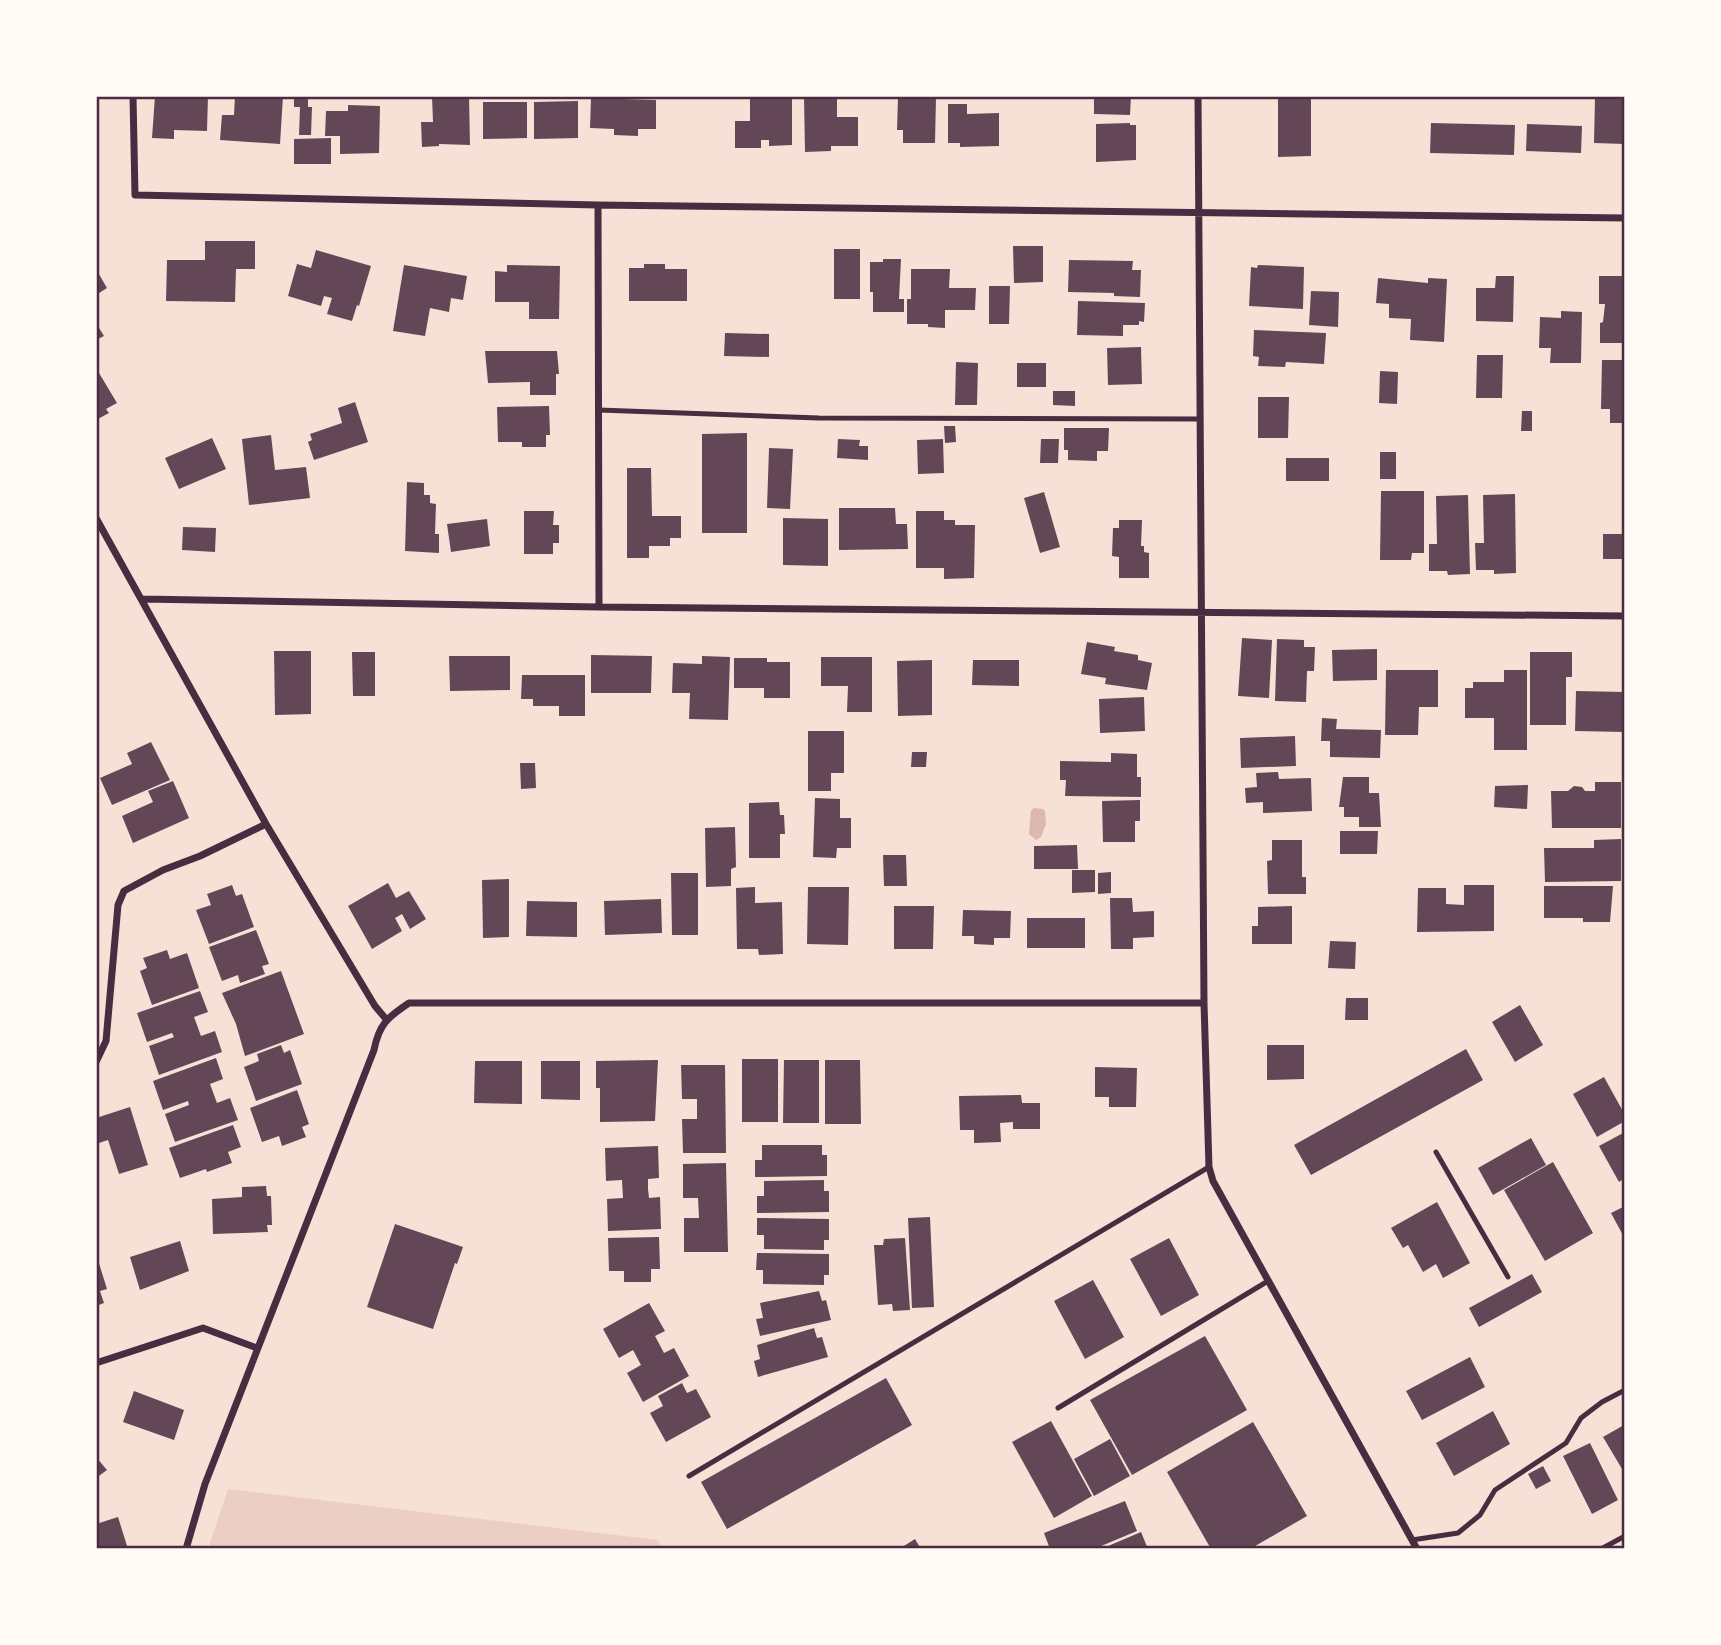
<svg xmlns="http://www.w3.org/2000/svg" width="1721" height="1645" font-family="'Alegreya Sans',sans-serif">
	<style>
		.green { fill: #ebcfc5 }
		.water { fill: #dcb8b0 }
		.building { fill: #644757 }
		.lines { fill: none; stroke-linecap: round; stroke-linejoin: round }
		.service { stroke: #4a2c40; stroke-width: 5 }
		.minor { stroke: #4a2c40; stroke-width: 7 }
		.neatline { fill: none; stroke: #4a2c40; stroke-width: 2.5 }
	</style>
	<rect width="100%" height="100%" fill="#f7e1d7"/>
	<!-- green -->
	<path class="green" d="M228,1489L658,1540L663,1549H208Z"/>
	<!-- water -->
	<path class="water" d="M1034,808L1043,809L1045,811L1046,824L1041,837L1036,840L1029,834L1031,811Z"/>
	<!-- building -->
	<path class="building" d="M155,96H208L207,131L174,130V139L152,138Z
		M235,96H283L280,144L220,140L222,115H234Z
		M294,96H308V107H312L311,135H299L300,107H294Z
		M432,96H469L470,145L439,144V146L422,147L421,122H433Z
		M750,96H792V145L769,146V140H761V148H735V121H750Z
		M804,96H837V117H858V146H831V151L805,152Z
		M1094,96H1131L1130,115L1094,114Z
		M1278,96H1311V156L1278,157Z
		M898,97L936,98L935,143H903V130H897Z
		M1595,97L1625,98V144L1594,143Z
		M591,98L656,100V129H638V136L614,135V129L590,128Z
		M578,101V138L534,139V102Z
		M483,102H527V138L483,139Z
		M948,104H967V114L999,113V146L960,147V143H948Z
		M348,105L380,106L379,153L340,154V136H325L326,111H348Z
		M1130,123V125H1136V160L1096,162V124Z
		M1431,123L1515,125L1514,155L1430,153Z
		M1527,124L1582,126L1581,153L1526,151Z
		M331,138V164H294V139Z
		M205,241H255V269H236L235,302L166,301L167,260H205Z
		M1013,246H1043V282L1014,283Z
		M834,249H860V299H834Z
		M316,250L371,266L359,306L357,305L352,321L327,314L332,298L324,296L321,306L288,296L297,264L311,268Z
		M883,259H901L899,299H904V312H873V292H870V262H883Z
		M1069,260L1133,261L1132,270H1141L1140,297L1114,296V293L1068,292Z
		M644,264H665V269H687V301H629V268H644Z
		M404,265L467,276L463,300L451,298L449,312L430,308L425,336L393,331Z
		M507,265L560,266L559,319H529V302H495V271L507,272Z
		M1258,265L1304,267L1303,309L1249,306L1251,267L1257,268Z
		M96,269L107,288L96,295Z
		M911,269H950L949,288H976L975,310H945V328L928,327V324H907V299H911Z
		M1496,276H1514L1513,322L1476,321V288H1495Z
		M1599,276H1625V343H1600V323L1603,322L1605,304H1599Z
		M1378,278L1428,283V278L1447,279L1444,342L1410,340L1411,319L1389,318V304L1376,303Z
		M989,286H1010L1009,324H989Z
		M1311,291L1339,292L1338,327L1309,325Z
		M1078,301L1145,303L1144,322L1139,321V325H1123V336L1077,335Z
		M1561,311L1582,312L1581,363H1550L1551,348H1539L1540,317L1561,318Z
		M96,323L104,336L96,340Z
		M1254,330L1326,333L1324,364L1286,362L1285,367L1258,366L1259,357L1253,356Z
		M725,333L769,334V357L724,356Z
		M1141,347L1142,384L1108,385L1107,348Z
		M485,351H557L559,374H556V395H530V382L488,383Z
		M1477,355H1503L1502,398H1476Z
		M1602,360H1625V423H1610V409H1601Z
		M956,362L978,363L977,405H955Z
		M1017,363H1046V387H1017Z
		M96,368L117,403L106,409L109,413L96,420Z
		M1380,371L1398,372L1397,404L1379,403Z
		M1053,391H1075V406L1053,405Z
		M1258,397H1289L1288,438H1258Z
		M355,402L368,442L314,460L308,442L312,440L310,434L342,423L338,408Z
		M549,406L550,435H546V447H522V442H498L497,407Z
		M1522,411H1532V431H1521Z
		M944,426H955L956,442L945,443Z
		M1064,428H1109L1108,451H1097V461L1068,460V450H1064Z
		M747,433V533H702V434Z
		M271,435L275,470L306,467L310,498L249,505L242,439Z
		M212,438L226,469L179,489L165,458Z
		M838,439L860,440L859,446H868V460L837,458Z
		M943,439L944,473L918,474L917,440Z
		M1041,439H1059L1058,463H1040Z
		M769,448L793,449L790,509L767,508Z
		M1380,452H1396V479H1380Z
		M1286,458H1329V481H1286Z
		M627,468H651L652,516H681V538H670V546H649V558H627Z
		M407,482L424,483V495H430V503L436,504L435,534H439V553L405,551Z
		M1381,491H1424V553H1412L1411,560H1380Z
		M1044,492L1060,547L1040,553L1024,498Z
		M1515,494L1516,573L1494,574V570H1476L1475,543H1484L1483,495Z
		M1468,495L1470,574L1448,575L1447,571H1429V544H1437L1436,496Z
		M839,508H895L896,524H907L908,549L839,550Z
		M524,511H554L553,525H559V543H553V554H524Z
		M916,511H944V520H955V525H975L974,578L944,579V568H916Z
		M783,518L828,519V566L783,565Z
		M487,519L490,546L451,552L447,524Z
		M1119,520H1142L1141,546H1144V552L1149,553V578H1119V557L1112,556L1113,528H1119Z
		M183,527L216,528L215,552L182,550Z
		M1603,534H1625V559H1603Z
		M1242,638L1272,640L1269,698L1238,696Z
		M1277,639L1304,640V647H1315L1314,671H1307L1306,702L1275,701Z
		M1087,642L1115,647L1114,651L1138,655V660L1152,663L1147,690L1105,684L1106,678L1081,674Z
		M1377,649V680L1333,681L1332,650Z
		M274,651H311V714L275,715Z
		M352,652H375V696H353Z
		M1530,652H1572V677H1566V725H1530Z
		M591,655L652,656L651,693H591Z
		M449,656H510V690L450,691Z
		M702,656L730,657L728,720L689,719L690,693H672L673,663L702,664Z
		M821,657H872V712H847L848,686H821Z
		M734,658H767V662H790V698H764V688H734Z
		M932,660V715L898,716L897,661Z
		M973,660H1019V686L972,685Z
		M1386,670H1438V707H1419L1418,735H1385Z
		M1504,670H1527V750H1494V718H1465V688H1473V682H1504Z
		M522,675H585V716H559V706H533V699H521Z
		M1576,691L1625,692V732L1575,731Z
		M1144,697L1145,731L1100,733L1099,699Z
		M1322,718L1337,719L1336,729L1381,730L1380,758L1330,757V741H1321Z
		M808,731H844V773H831V791H808Z
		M1295,736L1296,766L1241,768L1240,738Z
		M151,742L170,780L112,805L100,778L132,764L127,753Z
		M912,752H927L926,767H911Z
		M1111,753L1137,754V777H1141V797L1065,796L1066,780H1060V761L1111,762Z
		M520,763H535L536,788L521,789Z
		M1278,772L1279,779L1311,778L1312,811L1263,813V802L1246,803L1245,788L1257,787L1256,773Z
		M1343,777H1369V793H1379L1381,827H1359V817H1344V807H1339Z
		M173,781L189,818L133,843L122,816L153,802L148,791Z
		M1595,782H1621V828H1552L1551,791H1568L1574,786L1582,787L1585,791H1595Z
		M1528,785L1527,809L1494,807L1495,786Z
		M815,798L840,799V818H851V848H837L836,858L813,857Z
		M1140,800V821H1135V842H1103L1102,801Z
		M779,802L780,815H784L785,834H780V858H749V803Z
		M735,827L736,867L731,869V886L706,887L705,828Z
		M1340,831H1378L1377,854H1340Z
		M1621,839V881L1545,882L1544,848H1594V840Z
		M1272,840H1302V877H1306V894H1268L1267,861L1272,860Z
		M1077,845L1078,869H1034V846Z
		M883,855H906L907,886H884Z
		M1072,870H1095V892L1072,893Z
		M1111,872V893L1098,894V873Z
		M671,873H698V935H672Z
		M509,879V937L483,938L482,880Z
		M388,883L396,898L409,891L426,919L410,929L402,914L395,918L402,931L372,949L348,906Z
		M232,885L236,896L242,894L254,927L209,944L196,910L211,905L207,894Z
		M1464,885H1494V931L1417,932L1418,888H1446V904L1464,905Z
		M1544,886H1613L1610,922H1583V918H1544Z
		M755,887V903L782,902L783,954L759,955L758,949H737L736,888Z
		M808,887H849L848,945L807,944Z
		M1110,898H1132L1133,912L1154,911V937L1133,938V949H1111Z
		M661,899L662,933L605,935L604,901Z
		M527,901L577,902V937L526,936Z
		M894,906H934L933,949H894Z
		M1292,906V944H1252V926H1258V907Z
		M963,910L1011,911L1010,938H994V945L974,944V936H962Z
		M1027,918H1085V948H1027Z
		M256,930L269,964L262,966L265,974L240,983L238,975L222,981L209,947Z
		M1330,941L1356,942L1355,969L1328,968Z
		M167,950L170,959L187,953L199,988L152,1005L140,971L147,968L143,958Z
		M281,971L304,1034L245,1056L236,1024L222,993Z
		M200,991L208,1012L194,1017L201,1036L215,1031L222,1052L159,1075L149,1046L174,1037L172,1033L147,1042L137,1013Z
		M1346,998H1368V1020H1345Z
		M1520,1005L1543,1045L1515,1062L1492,1022Z
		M281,1045L284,1053L290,1050L302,1084L256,1101L244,1067L259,1061L257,1054Z
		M1267,1045H1304V1079L1267,1080Z
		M1466,1049L1483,1080L1311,1175L1294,1145Z
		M216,1058L223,1079L210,1084L217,1103L230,1098L238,1120L175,1142L165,1114L189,1105L188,1101L163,1110L153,1081Z
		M742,1059H778V1122H742Z
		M658,1060L655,1121L600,1122V1088H596V1061Z
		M784,1060H819V1123H783Z
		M825,1060H860L861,1124H825Z
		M475,1061H522V1104L474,1103Z
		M541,1061H580V1100L541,1099Z
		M681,1065H725L726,1153H683L682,1119H697V1099H682Z
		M1095,1067L1137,1068L1136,1107H1109V1097H1095Z
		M1604,1077L1625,1115V1121L1597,1137L1573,1094Z
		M297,1090L309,1124L302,1127L306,1137L282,1146L279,1136L262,1142L250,1108Z
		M1021,1095L1022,1103H1040V1129H1013V1122L1000,1123L1001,1142L974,1143V1130H960L959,1096Z
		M130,1107L148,1165L119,1174L108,1140L96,1144V1118Z
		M233,1125L241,1147L228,1152L232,1163L207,1172L206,1169L180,1178L169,1148Z
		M1625,1132V1178L1619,1182L1599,1146Z
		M1531,1138L1546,1165L1493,1195L1478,1168Z
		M762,1145H822V1155H827V1176L755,1177V1160H762Z
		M658,1146L659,1178L648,1179V1189L649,1198L660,1197L661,1229L608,1231L607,1199L623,1198L622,1180L606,1181L605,1148Z
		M1553,1162L1593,1233L1545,1261L1504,1190Z
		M726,1163L728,1252H684V1218H699L698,1198H683V1164Z
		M824,1180V1191H829V1212L757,1213V1196H764V1181Z
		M266,1186L267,1196H271L272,1225H267L268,1232L213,1234L212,1199L242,1197V1187Z
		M1437,1202L1470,1263L1443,1278L1436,1264L1423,1272L1408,1245L1403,1248L1391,1228Z
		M1625,1206V1239L1611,1213Z
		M930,1217L934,1307L912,1308L908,1218Z
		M757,1218L829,1219V1240H824V1250L764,1249V1235H757Z
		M395,1224L463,1247L457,1264L455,1263L433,1329L367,1307Z
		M659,1237L660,1269H651V1282H624V1271H609L608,1238Z
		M905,1238L910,1310L893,1311L892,1304L878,1305L874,1245H883L884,1239Z
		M1169,1238L1199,1295L1161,1316L1130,1259Z
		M180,1241L189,1271L140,1290L130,1257Z
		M757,1253L829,1254V1275H824V1285L763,1284V1270H756Z
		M97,1257L107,1289L100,1291L104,1303L96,1306Z
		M1532,1274L1542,1292L1479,1327L1469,1308Z
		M1093,1280L1124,1337L1085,1359L1054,1301Z
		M819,1291L822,1301L826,1300L831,1320L760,1336L756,1319L763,1318L760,1303Z
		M649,1303L665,1331L655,1336L664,1353L674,1348L689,1376L643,1402L627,1373L641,1365L633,1350L619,1358L603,1329Z
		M814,1328L817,1338L822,1337L828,1357L758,1377L754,1361L760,1359L757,1345Z
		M1205,1336L1247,1410L1132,1475L1090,1400Z
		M1470,1357L1485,1387L1422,1420L1406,1391Z
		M886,1378L912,1425L727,1529L701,1482Z
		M682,1383L687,1393L696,1389L711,1417L666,1442L650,1413L663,1406L658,1396Z
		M134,1391L184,1410L174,1440L123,1422Z
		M1493,1411L1510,1444L1454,1476L1436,1443Z
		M1051,1421L1092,1496L1054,1518L1012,1442Z
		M1253,1422L1307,1516L1250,1549H1211L1167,1472Z
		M1624,1425L1625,1426V1474L1603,1437Z
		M1110,1439L1130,1476L1094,1496L1074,1459Z
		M1590,1443L1618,1500L1592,1514L1563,1456Z
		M96,1457L107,1470L96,1478Z
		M1543,1466L1551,1481L1536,1489L1528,1474Z
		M1125,1501L1137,1531L1094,1549H1050L1044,1533Z
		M118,1517L128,1549H96V1524Z
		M1141,1532L1148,1549H1101Z
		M915,1539L921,1549H899Z"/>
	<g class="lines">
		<!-- service -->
		<path class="service" d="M599,410L819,418L1200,419
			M1436,1152L1508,1277
			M1058,1408L1268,1281
			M689,1476L1209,1167
			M1412,1540L1458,1533L1480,1515L1495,1490L1566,1443L1581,1418L1602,1402L1625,1390
			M1601,1549L1625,1536"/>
		<!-- minor -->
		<path class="minor" d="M133,96L135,195L598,205L1625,218
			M1198,96L1204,1003L1209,1167L1213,1181L1417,1549
			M598,205L599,607
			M96,518L266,824L375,1006L386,1019
			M142,599L599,607L1625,616
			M96,1062L106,1041L118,905L124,891L163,870L200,856L266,824
			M96,1363L203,1328L257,1348
			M186,1549L205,1484L374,1050C379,1024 388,1017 409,1003H1204"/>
	</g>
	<!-- border -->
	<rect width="1721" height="1645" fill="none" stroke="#fffaf5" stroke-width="196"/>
	<rect x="98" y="98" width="1525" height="1449" class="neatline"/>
</svg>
